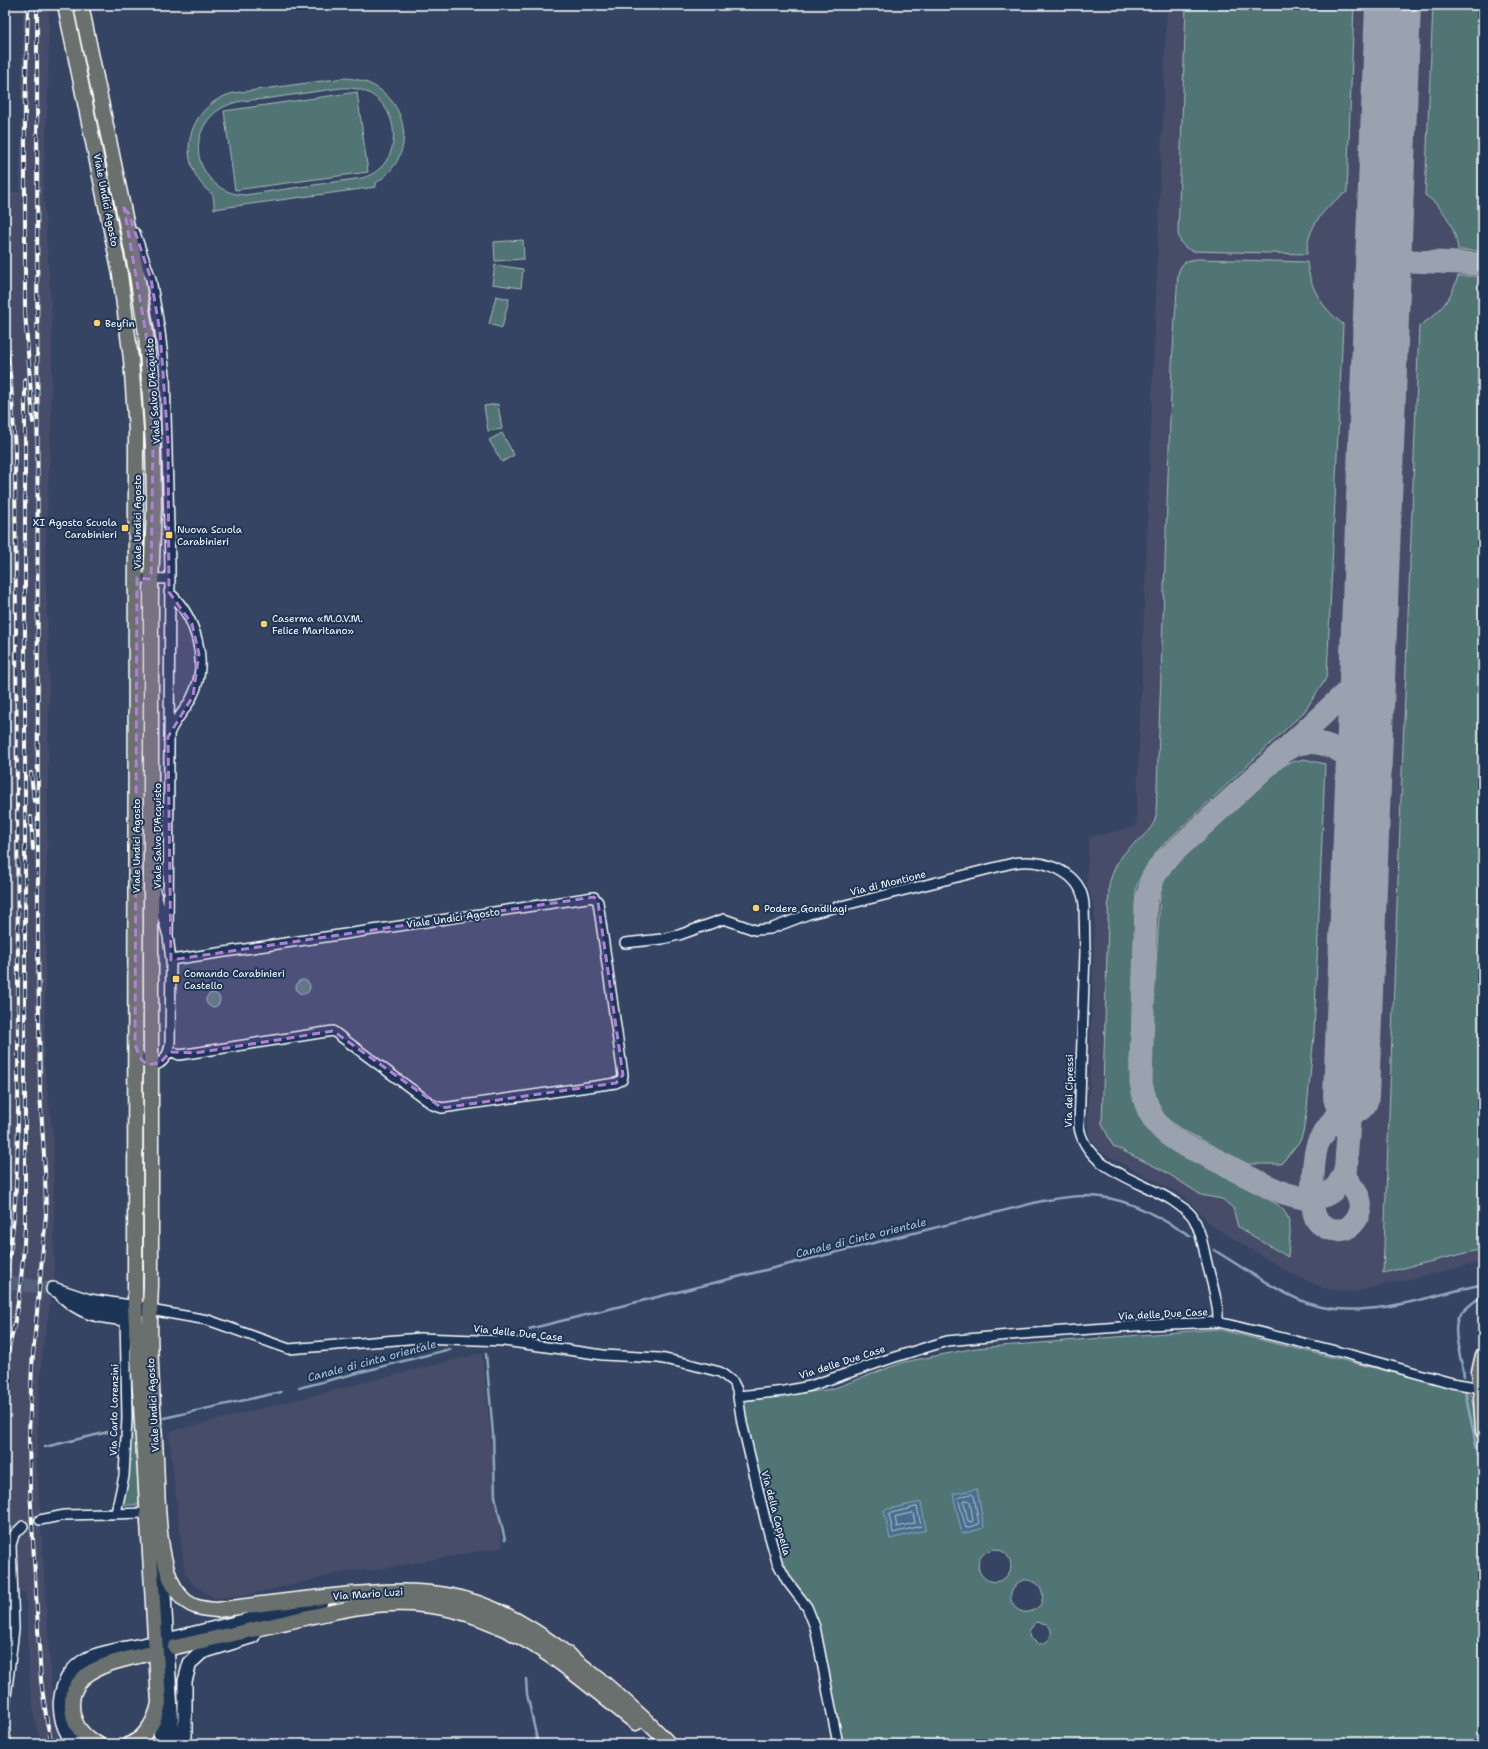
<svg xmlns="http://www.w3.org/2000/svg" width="1488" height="1749" font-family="'Shantell Sans',sans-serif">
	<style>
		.built { fill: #464e69 }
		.green { fill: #517475; stroke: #a8baba; fill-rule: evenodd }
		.water { fill: #466e8e; stroke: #90a8bb }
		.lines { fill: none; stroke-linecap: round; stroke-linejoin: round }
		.shore { stroke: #b5c5d2; stroke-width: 1 }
		.stream { stroke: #90a8bb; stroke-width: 2.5 }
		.taxiway { stroke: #9aa2b0; stroke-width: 23 }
		.runway { stroke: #9aa2b0; stroke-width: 56 }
		.street-tunnel { stroke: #53607a; stroke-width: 9; stroke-dasharray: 9 4.5; stroke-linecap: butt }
		.secondary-tunnel { stroke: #53607a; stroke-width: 13; stroke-dasharray: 13 6; stroke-linecap: butt }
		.street-casing { stroke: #fff; stroke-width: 12 }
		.secondary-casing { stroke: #fff; stroke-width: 16 }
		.primary-casing { stroke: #fff; stroke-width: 17 }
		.street { stroke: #1d3557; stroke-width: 9 }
		.secondary { stroke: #1d3557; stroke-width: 13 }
		.primary { stroke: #6b706d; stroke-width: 14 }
		.rail-casing { stroke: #fff; stroke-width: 4 }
		.rail { stroke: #1d3557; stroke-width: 2.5; stroke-dasharray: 8; stroke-linecap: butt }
		.marked { fill: #b080d9; fill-opacity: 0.2; stroke: #b080d9; stroke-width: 3; stroke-dasharray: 8 5; stroke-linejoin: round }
		.poi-dot { fill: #ffd166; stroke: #1d3557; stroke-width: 1.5 }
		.labels { text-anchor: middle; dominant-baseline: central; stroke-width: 4; stroke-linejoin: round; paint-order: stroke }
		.street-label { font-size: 10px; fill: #fff; stroke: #1d3557 }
		.poi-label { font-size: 10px; fill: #fff; stroke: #1d3557; text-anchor: start }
		.water-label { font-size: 11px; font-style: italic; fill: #b5c5d2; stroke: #1d3557 }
	</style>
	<rect width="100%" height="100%" fill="#354462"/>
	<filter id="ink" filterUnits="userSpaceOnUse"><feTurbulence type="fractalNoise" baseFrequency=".025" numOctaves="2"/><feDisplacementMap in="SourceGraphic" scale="8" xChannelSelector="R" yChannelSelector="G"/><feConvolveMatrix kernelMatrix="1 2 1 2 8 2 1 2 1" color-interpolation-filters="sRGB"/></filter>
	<g filter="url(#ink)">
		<!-- built -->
		<path class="built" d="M23,5H49L48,90L43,191L52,319L51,423L45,557L49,679L44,1063L53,1136L54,1232V1281L43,1347L38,1403L37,1466L53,1713L61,1744H42L36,1725L30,1686L26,1593L5,1587V1209L7,1199L6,1143L9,1038L5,939V193L20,192Z
			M1167,5H1483V1262L1353,1292L1324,1288L1290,1273L1211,1225L1186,1197L1101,1152L1090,1139L1088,1126L1095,910L1087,883L1089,837L1136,827Z
			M482,1353L502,1547L375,1570L349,1571L248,1595L214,1598L194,1585L185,1573L183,1559L169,1432Z"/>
		<!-- green -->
		<path class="green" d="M1186,5H1354L1347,192C1326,205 1306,228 1307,254L1193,251C1183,248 1180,243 1178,233Z
			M1433,5H1483V251L1458,250C1455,227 1445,209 1425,195Z
			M85,46L128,257L123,259L79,47Z
			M344,78C404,80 426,151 376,183V187L214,209C214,205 214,197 212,194C210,192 207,190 205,188C199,182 195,174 192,167C181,134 202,100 234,93ZM341,88C402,84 411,165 362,178L245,195C226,194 212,185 203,168C191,144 203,115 228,105C239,100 253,100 264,99C290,95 315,92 341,88Z
			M357,92L368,172L235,190L224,111Z
			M523,240L524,259L495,261L494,242Z
			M1198,259L1307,262C1310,288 1322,308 1343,324L1327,675L1324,682L1304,712L1162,846C1150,859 1142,872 1136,888C1135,932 1133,976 1132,1020C1131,1047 1127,1075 1134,1102C1139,1120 1149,1135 1165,1145L1277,1204C1296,1219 1289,1235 1288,1257L1238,1227L1233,1208L1222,1199L1201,1195L1164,1171L1113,1146L1102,1124L1109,885C1112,874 1115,865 1122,856C1133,841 1153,834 1156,815L1172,364L1178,274C1181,262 1186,260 1198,259Z
			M495,265L523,269L521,288L492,284Z
			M1458,276H1483V1249L1383,1273L1419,326C1439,314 1452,298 1458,276Z
			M496,296L509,299L502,328L489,324Z
			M498,404L502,429L488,431L484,406Z
			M502,433L514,455L502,462L489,440Z
			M1304,759L1325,764L1314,1035L1307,1108L1303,1133L1300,1141L1281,1164H1248L1181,1129L1166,1118L1159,1108L1151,1086L1150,1072L1160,894L1166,875L1172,868L1283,766L1289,763Z
			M296 987a7 7 0 1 1 14 0a7 7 0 1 1-14 0Z
			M206 1000a7 7 0 1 1 14 0a7 7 0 1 1-14 0Z
			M129,1322L139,1504V1505H125L122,1501L128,1438L131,1432L129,1362Z
			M1217,1329L1452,1387L1471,1395L1483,1465V1744H843L813,1610L808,1601L793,1585L779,1558L743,1404L746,1401L832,1389L904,1362L976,1348ZM996,1549C1016,1554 1016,1578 995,1582C972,1579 973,1551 996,1549ZM1023,1580C1038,1579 1046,1590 1041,1604C1021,1628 995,1593 1023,1580ZM1036,1622L1047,1624C1055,1632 1051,1643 1039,1644L1030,1638L1029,1631Z"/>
		<!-- water -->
		<path class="water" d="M977,1489L984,1528L962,1534L953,1494Z
			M921,1502L926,1530L890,1539L884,1510Z"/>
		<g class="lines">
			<!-- shore -->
			<path class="shore" d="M972,1494L974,1496L979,1524L966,1528L958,1498Z
				M966,1500L970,1501L973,1520L972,1522L968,1521L964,1503Z
				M917,1507L921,1526L893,1533L889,1514Z
				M913,1513L915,1523L897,1527L895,1517Z"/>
			<!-- stream -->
			<path class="stream" d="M1214,1250C1242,1267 1290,1301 1321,1307C1375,1317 1431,1296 1483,1284
				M529,1329L1042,1201C1055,1199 1069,1196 1082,1196C1126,1195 1154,1215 1191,1236
				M486,1354L493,1434L495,1496L505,1540
				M1464,1376C1462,1361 1452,1332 1458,1318C1463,1309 1475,1301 1483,1295
				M299,1388L450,1349
				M1465,1391L1483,1478
				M164,1418L281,1392
				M45,1447L108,1432
				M526,1679L527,1694L538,1744"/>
			<!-- taxiway -->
			<path class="taxiway" d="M1412,261L1483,264
				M1382,288C1389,271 1393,264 1412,261C1396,257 1391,249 1384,235
				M1287,748L1351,688C1363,668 1365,647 1369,625
				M1351,1096L1345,1175C1348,1184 1354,1188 1358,1196C1364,1208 1357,1224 1345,1229C1338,1231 1328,1230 1322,1225C1319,1223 1316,1219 1315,1216C1310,1204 1313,1152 1319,1141C1327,1127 1339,1114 1345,1100C1351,1087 1351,1072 1352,1058
				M1347,1161C1344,1179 1336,1194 1317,1198C1306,1200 1294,1196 1284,1193C1258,1183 1234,1169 1209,1157C1193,1149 1172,1141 1160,1127C1149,1115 1145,1099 1141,1083L1146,903L1152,879L1164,861L1282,752C1288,749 1293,745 1299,744C1318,739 1344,748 1354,765C1357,771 1360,778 1363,785"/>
			<!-- runway -->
			<path class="runway" d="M1351,1096L1393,5"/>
			<!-- street-tunnel -->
			<path class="street-tunnel" d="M23,1526L40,1520"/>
			<!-- secondary-tunnel -->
			<path class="secondary-tunnel" d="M5,1282L53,1289"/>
			<!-- street casing -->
			<g class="street-casing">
				<path id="street" d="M135,233L151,279L160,332L165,375L170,566L168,936
					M137,578L169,579
					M169,592C196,617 210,662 192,697C186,710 174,720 169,734
					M625,943L662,939L679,935L724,919L755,930L770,929L809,914L1013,863C1042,858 1082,871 1084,905L1085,952L1079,1127C1086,1170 1140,1180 1173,1201C1179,1206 1187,1209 1192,1216C1202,1231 1204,1254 1209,1271C1213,1288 1219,1305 1218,1322
					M137,1050C145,1074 166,1068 170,1045L171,960L168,936L155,891
					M169,1050L179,1055L186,1054L333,1031L433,1105L442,1108L616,1083L622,1080L623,1075L598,902L594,897L171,960
					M150,1310L208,1320L289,1349L420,1338L504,1341L603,1355L659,1358L689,1364L720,1372L733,1382L737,1390L742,1423L766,1523L777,1562L787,1581L807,1607L815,1627L838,1744
					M738,1396L785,1391L810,1386L895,1357L947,1341L1009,1335L1148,1325L1218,1322L1344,1353L1452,1383L1481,1388
					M116,1513L124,1476L127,1418L125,1315
					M40,1520L65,1515L148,1513
					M5,1705L14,1629L11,1545L14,1535L23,1526
					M5,1734L6,1744"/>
			</g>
			<!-- secondary casing -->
			<g class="secondary-casing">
				<path id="secondary" d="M53,1289L89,1301L144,1309
					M62,1295C86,1317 101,1315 131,1320L135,1325
					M162,1562L173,1744
					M175,1638L321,1602
					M159,1705L161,1744
					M75,1744C52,1719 56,1676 87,1659C103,1651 129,1648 147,1644
					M185,1744V1681L190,1663L202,1652L253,1636"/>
			</g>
			<!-- primary casing -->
			<g class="primary-casing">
				<path id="primary" d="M65,5L120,274L131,359L136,431L135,1307L159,1703C156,1719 146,1738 130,1744
					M81,5L137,275L146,334L153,445L154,506L151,587V1285C148,1342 153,1400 156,1458C158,1494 156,1565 179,1594C188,1607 202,1609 217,1610C259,1604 301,1599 343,1595C378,1592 411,1589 446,1595C507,1605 558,1645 605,1684C627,1703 649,1722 669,1744
					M1483,1382L1481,1398L1483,1431
					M1481,1388L1479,1372L1483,1355
					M175,1647C212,1639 250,1630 287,1622C332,1612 376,1600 422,1605C460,1608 499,1624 532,1644C569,1667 602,1696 636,1723
					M98,1744C85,1738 76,1728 73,1714C64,1669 115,1662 147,1654"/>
			</g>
			<!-- street -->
			<use href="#street" class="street"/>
			<!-- secondary -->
			<use href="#secondary" class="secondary"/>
			<!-- primary -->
			<use href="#primary" class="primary"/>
			<!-- rail casing -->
			<g class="rail-casing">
				<path id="rail" d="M37,5L38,943L40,1092L45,1171L46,1215L32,1366L29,1433L30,1488L41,1681L47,1722L52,1744
					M25,311L33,422
					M25,315V115L28,5
					M5,332L11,383L15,451C17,627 18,803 18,979C17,1081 23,1184 5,1285
					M31,773L34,801
					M31,817L33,849
					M5,1363C18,1318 23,1273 25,1226V379"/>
			</g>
			<!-- rail -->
			<use href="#rail" class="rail"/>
		</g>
	</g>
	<!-- marked area -->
	<path class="marked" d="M124,208L129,214L151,279L160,332L168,442L169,592L192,624L199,654L193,696L168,737L171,960L594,897L598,902L623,1075L616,1083L442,1108L333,1031L195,1053L170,1052L160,1063L147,1065L141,1059L135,1045L137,578L151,579L153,445L146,334Z"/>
	<!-- markers -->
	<g class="poi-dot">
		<circle cx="97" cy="323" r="4"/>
		<rect x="121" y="524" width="8" height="8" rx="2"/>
		<rect x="165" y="531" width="8" height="8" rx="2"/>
		<circle cx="264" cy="624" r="4"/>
		<circle cx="756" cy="908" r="4"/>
		<rect x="172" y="975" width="8" height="8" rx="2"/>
	</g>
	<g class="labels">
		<!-- street labels -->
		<g class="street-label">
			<text transform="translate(106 200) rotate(79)">Viale Undici Agosto</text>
			<text transform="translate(153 391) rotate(-94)">Viale Salvo D'Acquisto</text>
			<text transform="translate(137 522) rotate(-90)">Viale Undici Agosto</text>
			<text transform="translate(157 836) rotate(-90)">Viale Salvo D'Acquisto</text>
			<text transform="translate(136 846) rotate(-90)">Viale Undici Agosto</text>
			<text transform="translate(888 883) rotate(-14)">Via di Montione</text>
			<text transform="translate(453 918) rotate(-8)">Viale Undici Agosto</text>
			<text transform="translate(1069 1091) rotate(-89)">Via dei Cipressi</text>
			<text transform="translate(1163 1314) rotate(-3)">Via delle Due Case</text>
			<text transform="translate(518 1333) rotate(6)">Via delle Due Case</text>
			<text transform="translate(842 1362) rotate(-18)">Via delle Due Case</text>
			<text transform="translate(153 1405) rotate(-93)">Viale Undici Agosto</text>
			<text transform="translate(114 1410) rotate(-89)">Via Carlo Lorenzini</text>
			<text transform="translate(776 1513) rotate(75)">Via della Cappella</text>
			<text transform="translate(368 1594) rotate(-4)">Via Mario Luzi</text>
		</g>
		<!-- poi labels -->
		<g class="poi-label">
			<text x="105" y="323">Beyfin</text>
			<text x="117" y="522" text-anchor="end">XI Agosto Scuola<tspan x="117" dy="12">Carabinieri</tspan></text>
			<text x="177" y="529">Nuova Scuola<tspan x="177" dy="12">Carabinieri</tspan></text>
			<text x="272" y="618">Caserma «M.O.V.M.<tspan x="272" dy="12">Felice Maritano»</tspan></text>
			<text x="764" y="908">Podere Gondilagi</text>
			<text x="184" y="973">Comando Carabinieri<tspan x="184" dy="12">Castello</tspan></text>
		</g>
		<!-- water labels -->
		<g class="water-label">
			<text transform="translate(861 1238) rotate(-14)">Canale di Cinta orientale</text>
			<text transform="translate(372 1361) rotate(-15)">Canale di cinta orientale</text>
		</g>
	</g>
	<!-- margin -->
	<rect width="1488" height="1749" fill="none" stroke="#1d3557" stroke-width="20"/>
	<rect x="10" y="10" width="1468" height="1729" fill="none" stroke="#fff" stroke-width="1.5" filter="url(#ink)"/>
</svg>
